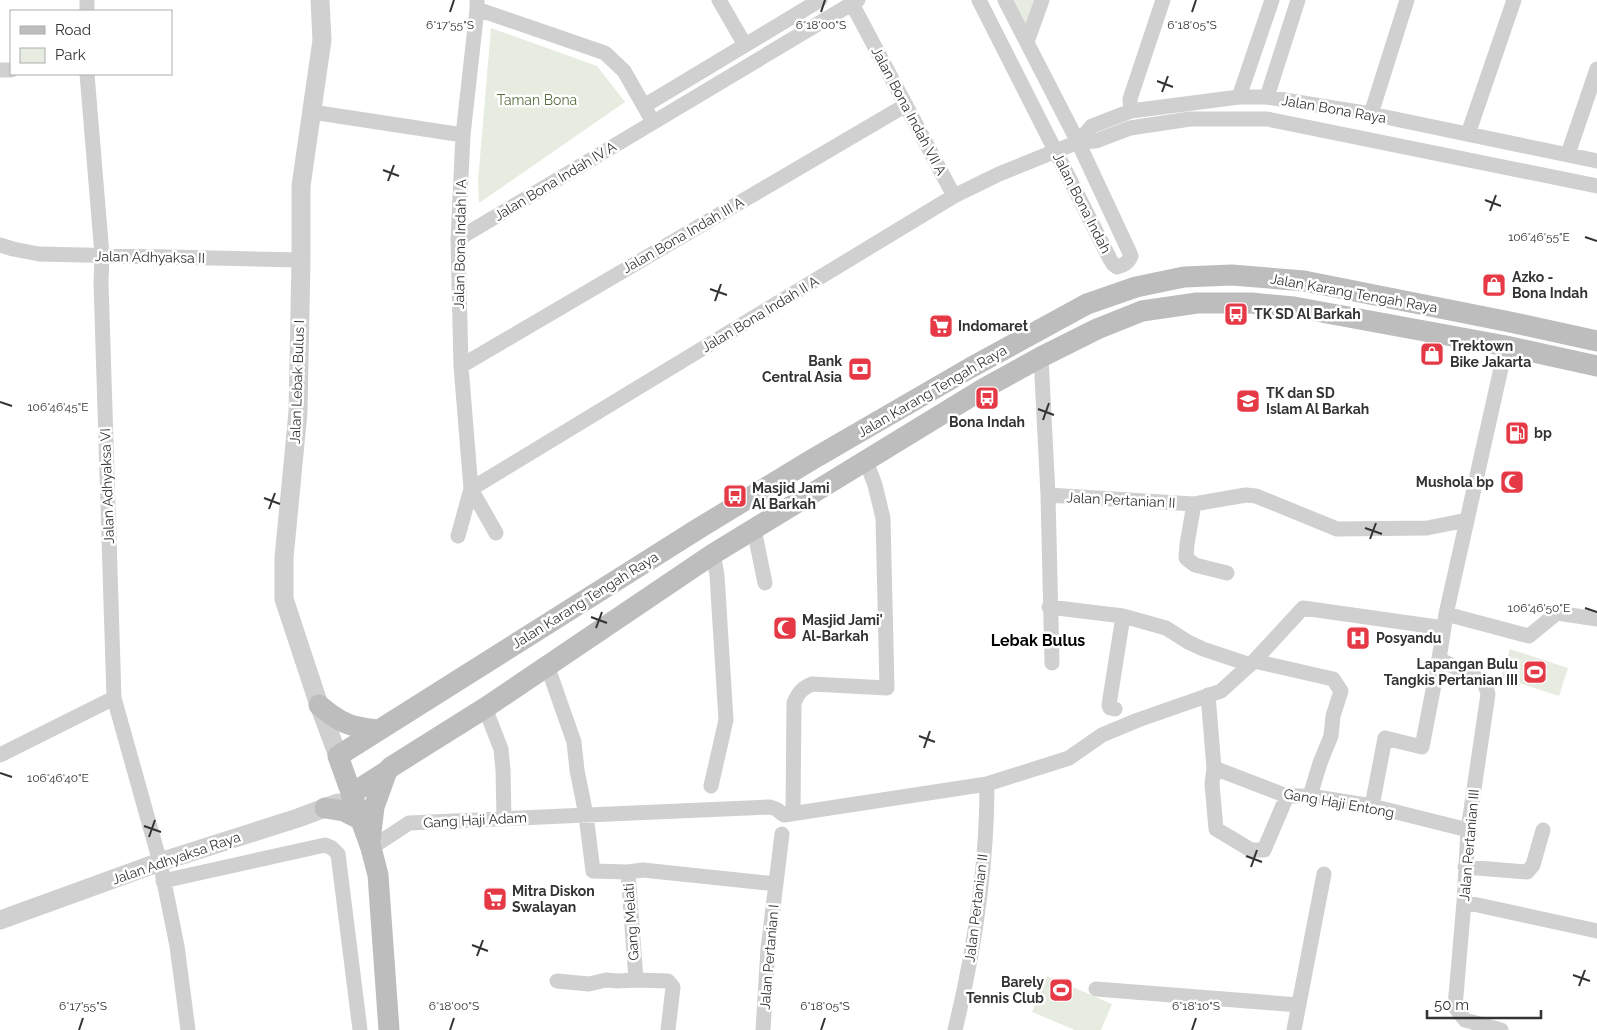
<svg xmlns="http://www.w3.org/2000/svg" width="1597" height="1030" font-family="Raleway,sans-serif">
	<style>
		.green { fill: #e6ecdf }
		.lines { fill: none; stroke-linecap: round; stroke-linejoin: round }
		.minor { stroke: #d0d0d0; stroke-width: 15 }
		.tertiary { stroke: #d0d0d0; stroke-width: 19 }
		.secondary { stroke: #bdbdbd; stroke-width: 21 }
		.ticks { fill: none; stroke: #333; stroke-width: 2 }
		.labels { text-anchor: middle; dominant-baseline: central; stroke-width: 5; stroke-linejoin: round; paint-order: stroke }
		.park-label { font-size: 14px; fill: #56703f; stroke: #fff }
		.street-label { font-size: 14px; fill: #333; stroke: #fff }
		.poi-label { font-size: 14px; font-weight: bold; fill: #333; stroke: #fff; text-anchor: start }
		.quarter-label { font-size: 16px; font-weight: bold; fill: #000; stroke: #fff }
		.ticks-label { font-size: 12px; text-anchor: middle; fill: #333; stroke: #fff; stroke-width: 5; stroke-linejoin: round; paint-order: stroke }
	</style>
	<rect width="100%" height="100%" fill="#fff"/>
	<!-- green -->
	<path class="green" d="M1011,0H1037L1027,28Z
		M491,28L597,66L625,102L479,203L478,181Z
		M1510,649L1568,668L1559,696L1501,677Z
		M1047,976L1112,1004L1101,1030H1075L1032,1012Z"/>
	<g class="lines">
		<!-- minor -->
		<path class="minor" d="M719,0L745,45
			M850,0L954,196
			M979,0L1110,259L1113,264L1117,267C1124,265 1128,263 1131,256L1128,249L1078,142L1005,0
			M477,9L605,53L624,71L644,106
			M87,11V0
			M1027,42L1042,0
			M0,70H11
			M87,74L102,255L101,282L114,698L160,862L177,946L188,1030
			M1239,97L1272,0
			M1267,97L1298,0
			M1131,111L1130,99L1163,0
			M312,112L463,135
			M1371,114L1407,0
			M653,122L644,106L820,0
			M1468,134L1514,0
			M1078,142L1092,126L1131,111L1239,97H1267L1371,114L1597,161
			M1568,154L1597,69
			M458,239L858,0
			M0,245L13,249L39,254L301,260
			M1041,357L1048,495L1052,663
			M461,366L906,105
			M471,489L954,196L999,174L1078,142L1096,141L1130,128L1190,119H1267L1597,186
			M471,489L496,533
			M1048,495L1194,504
			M754,529L765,583
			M458,536L471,489L461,366L458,239L463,135L477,9V0
			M1227,573L1195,565L1186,558L1187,544L1194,504L1246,495L1256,496L1337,529L1427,528L1467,520
			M1049,607L1123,616L1109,705L1110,708L1115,709
			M1446,614L1529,636L1557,613L1597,619
			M1123,616L1166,628L1188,642L1203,649L1245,663L1249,666
			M1254,661L1333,679L1341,691L1333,716L1331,736L1320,763L1310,796
			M547,665L574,742L577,770L586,815L593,871L628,872L643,870L776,884
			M1208,695L1214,768L1212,784L1216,829L1251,850H1264L1287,796
			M485,708L501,749L503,770L504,818
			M0,755L114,698
			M1214,768L1287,796H1310L1372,806L1468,830
			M711,786L726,720L717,575L713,554
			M1372,806L1385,738L1422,747L1439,659
			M793,814L794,703C798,693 802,688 812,684L887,688L883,518L875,485L866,461
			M371,848L409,823L770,807L776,809L784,815L987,784L1069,758L1102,735L1138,720L1221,691L1254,661L1303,608L1444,628
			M1465,867L1527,872L1533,865L1543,830
			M628,872L636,980L668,981L673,987L668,1030
			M163,881L325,845L332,848L338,854L360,1030
			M1464,902L1597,931
			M557,981L589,984L606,980L618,981L636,980
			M1096,989L1299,1005
			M763,1030L768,949L782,834
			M955,1030C974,952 987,865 987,784
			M1294,1030L1324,874
			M1501,1030L1465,1020L1455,1007L1464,902L1468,830L1488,694L1484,682L1439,659L1446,614L1506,346"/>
		<!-- tertiary -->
		<path class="tertiary" d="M320,0L322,40L301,186V260L298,412L284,558V599L319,705L338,756
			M0,920L160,862L298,818L338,803"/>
		<!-- secondary -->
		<path class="secondary" d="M319,705C340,723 350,727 378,730
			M351,794L387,771L391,767L485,708L713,554L983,389L1041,357L1097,329L1142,311L1197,303H1251L1294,307L1506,346L1597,366
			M325,808L344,811L360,819
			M370,841L374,807L387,771
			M389,1030L378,875L371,848L338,756L701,527L813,459L970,368L1087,304L1136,287L1184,277L1232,275L1304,281L1510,322L1597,341"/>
	</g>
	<!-- ticks -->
	<path class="ticks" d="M450,12L454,0M821,12L825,0M1192,12L1196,0M1157,81L1173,87M1162,92L1168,76M383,170L399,176M388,181L394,165M1485,200L1501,206M1490,211L1496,195M1585,237L1597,241M710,289L727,295M715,301L721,284M0,402L12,406M1038,409L1054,415M1043,420L1049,403M264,498L280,504M269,509L275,493M1365,528L1382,534M1370,539L1376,523M1585,608L1597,612M591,617L607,623M596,628L602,612M919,736L935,742M924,748L930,731M0,773L12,777M144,826L161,832M149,837L155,820M1246,856L1262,862M1251,867L1257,850M472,945L488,951M477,956L483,940M1573,975L1590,981M1579,986L1585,970M79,1030L83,1018M450,1030L454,1018M821,1030L825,1018M1192,1030L1196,1018"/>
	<!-- icons -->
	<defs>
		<g id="shop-square" transform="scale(1.25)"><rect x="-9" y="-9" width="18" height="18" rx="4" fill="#e63946" stroke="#fff"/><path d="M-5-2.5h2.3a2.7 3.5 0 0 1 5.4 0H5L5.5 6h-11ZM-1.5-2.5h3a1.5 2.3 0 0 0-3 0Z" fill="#fff"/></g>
		<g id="bus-square" transform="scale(1.25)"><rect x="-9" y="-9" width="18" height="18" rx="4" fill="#e63946" stroke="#fff"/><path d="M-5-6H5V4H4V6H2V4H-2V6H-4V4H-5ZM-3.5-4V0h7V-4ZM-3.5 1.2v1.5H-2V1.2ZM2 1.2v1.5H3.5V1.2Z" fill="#fff"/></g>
		<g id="supermarket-square" transform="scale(1.25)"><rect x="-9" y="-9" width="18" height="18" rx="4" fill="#e63946" stroke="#fff"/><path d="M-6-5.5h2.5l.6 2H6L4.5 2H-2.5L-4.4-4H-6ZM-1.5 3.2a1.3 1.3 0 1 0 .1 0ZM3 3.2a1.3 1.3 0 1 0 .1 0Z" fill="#fff"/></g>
		<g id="bank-square" transform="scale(1.25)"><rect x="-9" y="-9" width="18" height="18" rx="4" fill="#e63946" stroke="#fff"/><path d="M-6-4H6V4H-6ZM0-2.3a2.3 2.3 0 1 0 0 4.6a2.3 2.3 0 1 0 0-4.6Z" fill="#fff"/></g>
		<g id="school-square" transform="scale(1.25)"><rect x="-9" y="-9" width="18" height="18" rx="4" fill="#e63946" stroke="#fff"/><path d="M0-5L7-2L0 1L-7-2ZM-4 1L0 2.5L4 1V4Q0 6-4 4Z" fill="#fff"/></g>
		<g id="fuel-square" transform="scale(1.25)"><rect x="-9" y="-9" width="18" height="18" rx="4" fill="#e63946" stroke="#fff"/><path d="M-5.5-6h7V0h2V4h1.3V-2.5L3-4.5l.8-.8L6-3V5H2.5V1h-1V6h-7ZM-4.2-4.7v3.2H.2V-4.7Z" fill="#fff"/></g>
		<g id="mosque-square" transform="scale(1.25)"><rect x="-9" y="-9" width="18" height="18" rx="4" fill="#e63946" stroke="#fff"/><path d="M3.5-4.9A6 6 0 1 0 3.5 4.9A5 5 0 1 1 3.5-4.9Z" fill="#fff"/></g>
		<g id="hospital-square" transform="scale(1.25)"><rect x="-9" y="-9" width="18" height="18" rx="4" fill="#e63946" stroke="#fff"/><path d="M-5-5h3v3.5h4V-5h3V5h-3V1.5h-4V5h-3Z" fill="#fff"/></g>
		<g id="stadium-square" transform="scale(1.25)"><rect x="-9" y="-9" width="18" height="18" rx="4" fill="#e63946" stroke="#fff"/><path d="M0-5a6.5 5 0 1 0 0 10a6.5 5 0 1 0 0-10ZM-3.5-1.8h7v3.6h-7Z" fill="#fff"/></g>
	</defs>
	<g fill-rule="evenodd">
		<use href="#shop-square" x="1494" y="285"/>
		<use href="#bus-square" x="1236" y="314"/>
		<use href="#supermarket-square" x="941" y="326"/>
		<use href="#shop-square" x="1432" y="354"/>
		<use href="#bank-square" x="860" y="369"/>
		<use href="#bus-square" x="987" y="398"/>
		<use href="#school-square" x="1248" y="401"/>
		<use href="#fuel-square" x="1517" y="433"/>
		<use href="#mosque-square" x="1512" y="482"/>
		<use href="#bus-square" x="735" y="496"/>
		<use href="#mosque-square" x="785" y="628"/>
		<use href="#hospital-square" x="1358" y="638"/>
		<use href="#stadium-square" x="1535" y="672"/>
		<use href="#supermarket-square" x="495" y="899"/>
		<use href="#stadium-square" x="1061" y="990"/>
	</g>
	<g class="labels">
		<!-- park labels -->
		<g class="park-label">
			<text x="537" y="100">Taman Bona</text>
		</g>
		<!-- street labels -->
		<g class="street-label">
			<text transform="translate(1334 109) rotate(10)">Jalan Bona Raya</text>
			<text transform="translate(909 111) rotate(62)">Jalan Bona Indah VII A</text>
			<text transform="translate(555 181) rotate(-31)">Jalan Bona Indah IV A</text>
			<text transform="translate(1082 203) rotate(63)">Jalan Bona Indah</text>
			<text transform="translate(683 235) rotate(-30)">Jalan Bona Indah III A</text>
			<text transform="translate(460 244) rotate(-89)">Jalan Bona Indah I A</text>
			<text transform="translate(150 257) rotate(1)">Jalan Adhyaksa II</text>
			<text transform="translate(1354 293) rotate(10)">Jalan Karang Tengah Raya</text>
			<text transform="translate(760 314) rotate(-31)">Jalan Bona Indah II A</text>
			<text transform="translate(297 382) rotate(-88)">Jalan Lebak Bulus I</text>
			<text transform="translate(932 391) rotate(-30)">Jalan Karang Tengah Raya</text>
			<text transform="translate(107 486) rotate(-92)">Jalan Adhyaksa VI</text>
			<text transform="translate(1121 500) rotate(3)">Jalan Pertanian II</text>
			<text transform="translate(585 600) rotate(-32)">Jalan Karang Tengah Raya</text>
			<text transform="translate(1339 803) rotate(10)">Gang Haji Entong</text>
			<text transform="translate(475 820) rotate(-3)">Gang Haji Adam</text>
			<text transform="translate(1469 845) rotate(-85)">Jalan Pertanian III</text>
			<text transform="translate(176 858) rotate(-19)">Jalan Adhyaksa Raya</text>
			<text transform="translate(976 908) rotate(-83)">Jalan Pertanian II</text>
			<text transform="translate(631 922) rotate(-94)">Gang Melati</text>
			<text transform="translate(769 957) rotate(-85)">Jalan Pertanian I</text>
		</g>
		<!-- poi labels -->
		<g class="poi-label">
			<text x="1512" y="277">Azko -<tspan x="1512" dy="16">Bona Indah</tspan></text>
			<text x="1254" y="314">TK SD Al Barkah</text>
			<text x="958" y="326">Indomaret</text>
			<text x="1450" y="346">Trektown<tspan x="1450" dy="16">Bike Jakarta</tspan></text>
			<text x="842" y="361" text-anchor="end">Bank<tspan x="842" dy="16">Central Asia</tspan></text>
			<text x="1266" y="393">TK dan SD<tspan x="1266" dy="16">Islam Al Barkah</tspan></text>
			<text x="987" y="422" text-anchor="middle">Bona Indah</text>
			<text x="1534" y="433">bp</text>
			<text x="1494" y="482" text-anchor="end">Mushola bp</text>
			<text x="752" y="488">Masjid Jami<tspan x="752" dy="16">Al Barkah</tspan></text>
			<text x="802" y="620">Masjid Jami'<tspan x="802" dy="16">Al-Barkah</tspan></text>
			<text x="1376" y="638">Posyandu</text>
			<text x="1518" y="664" text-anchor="end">Lapangan Bulu<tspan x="1518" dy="16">Tangkis Pertanian III</tspan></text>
			<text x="512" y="891">Mitra Diskon<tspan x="512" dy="16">Swalayan</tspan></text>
			<text x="1044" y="982" text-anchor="end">Barely<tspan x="1044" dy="16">Tennis Club</tspan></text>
		</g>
		<!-- quarter labels -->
		<g class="quarter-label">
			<text x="1038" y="640">Lebak Bulus</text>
		</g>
	</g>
	<g class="ticks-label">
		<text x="450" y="29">6°17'55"S</text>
		<text x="821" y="29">6°18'00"S</text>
		<text x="1192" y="29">6°18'05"S</text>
		<text x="1539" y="241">106°46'55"E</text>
		<text x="58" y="411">106°46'45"E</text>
		<text x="1539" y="612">106°46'50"E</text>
		<text x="58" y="782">106°46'40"E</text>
		<text x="83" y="1010">6°17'55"S</text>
		<text x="454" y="1010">6°18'00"S</text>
		<text x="825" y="1010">6°18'05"S</text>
		<text x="1196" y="1010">6°18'10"S</text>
	</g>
	<!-- legend -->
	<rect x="10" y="10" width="162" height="65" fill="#ffffff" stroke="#adadad"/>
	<rect x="20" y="26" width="25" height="8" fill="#bdbdbd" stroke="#adadad"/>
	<text x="55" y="35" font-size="15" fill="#333333">Road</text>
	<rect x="20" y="48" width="25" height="15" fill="#e6ecdf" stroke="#adadad"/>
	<text x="55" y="60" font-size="15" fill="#333333">Park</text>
	<!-- scale -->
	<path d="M1427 1010v8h114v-8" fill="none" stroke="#333333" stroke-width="2.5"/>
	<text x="1434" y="1010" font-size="15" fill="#333333" stroke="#ffffff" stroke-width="4" paint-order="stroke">50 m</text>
</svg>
